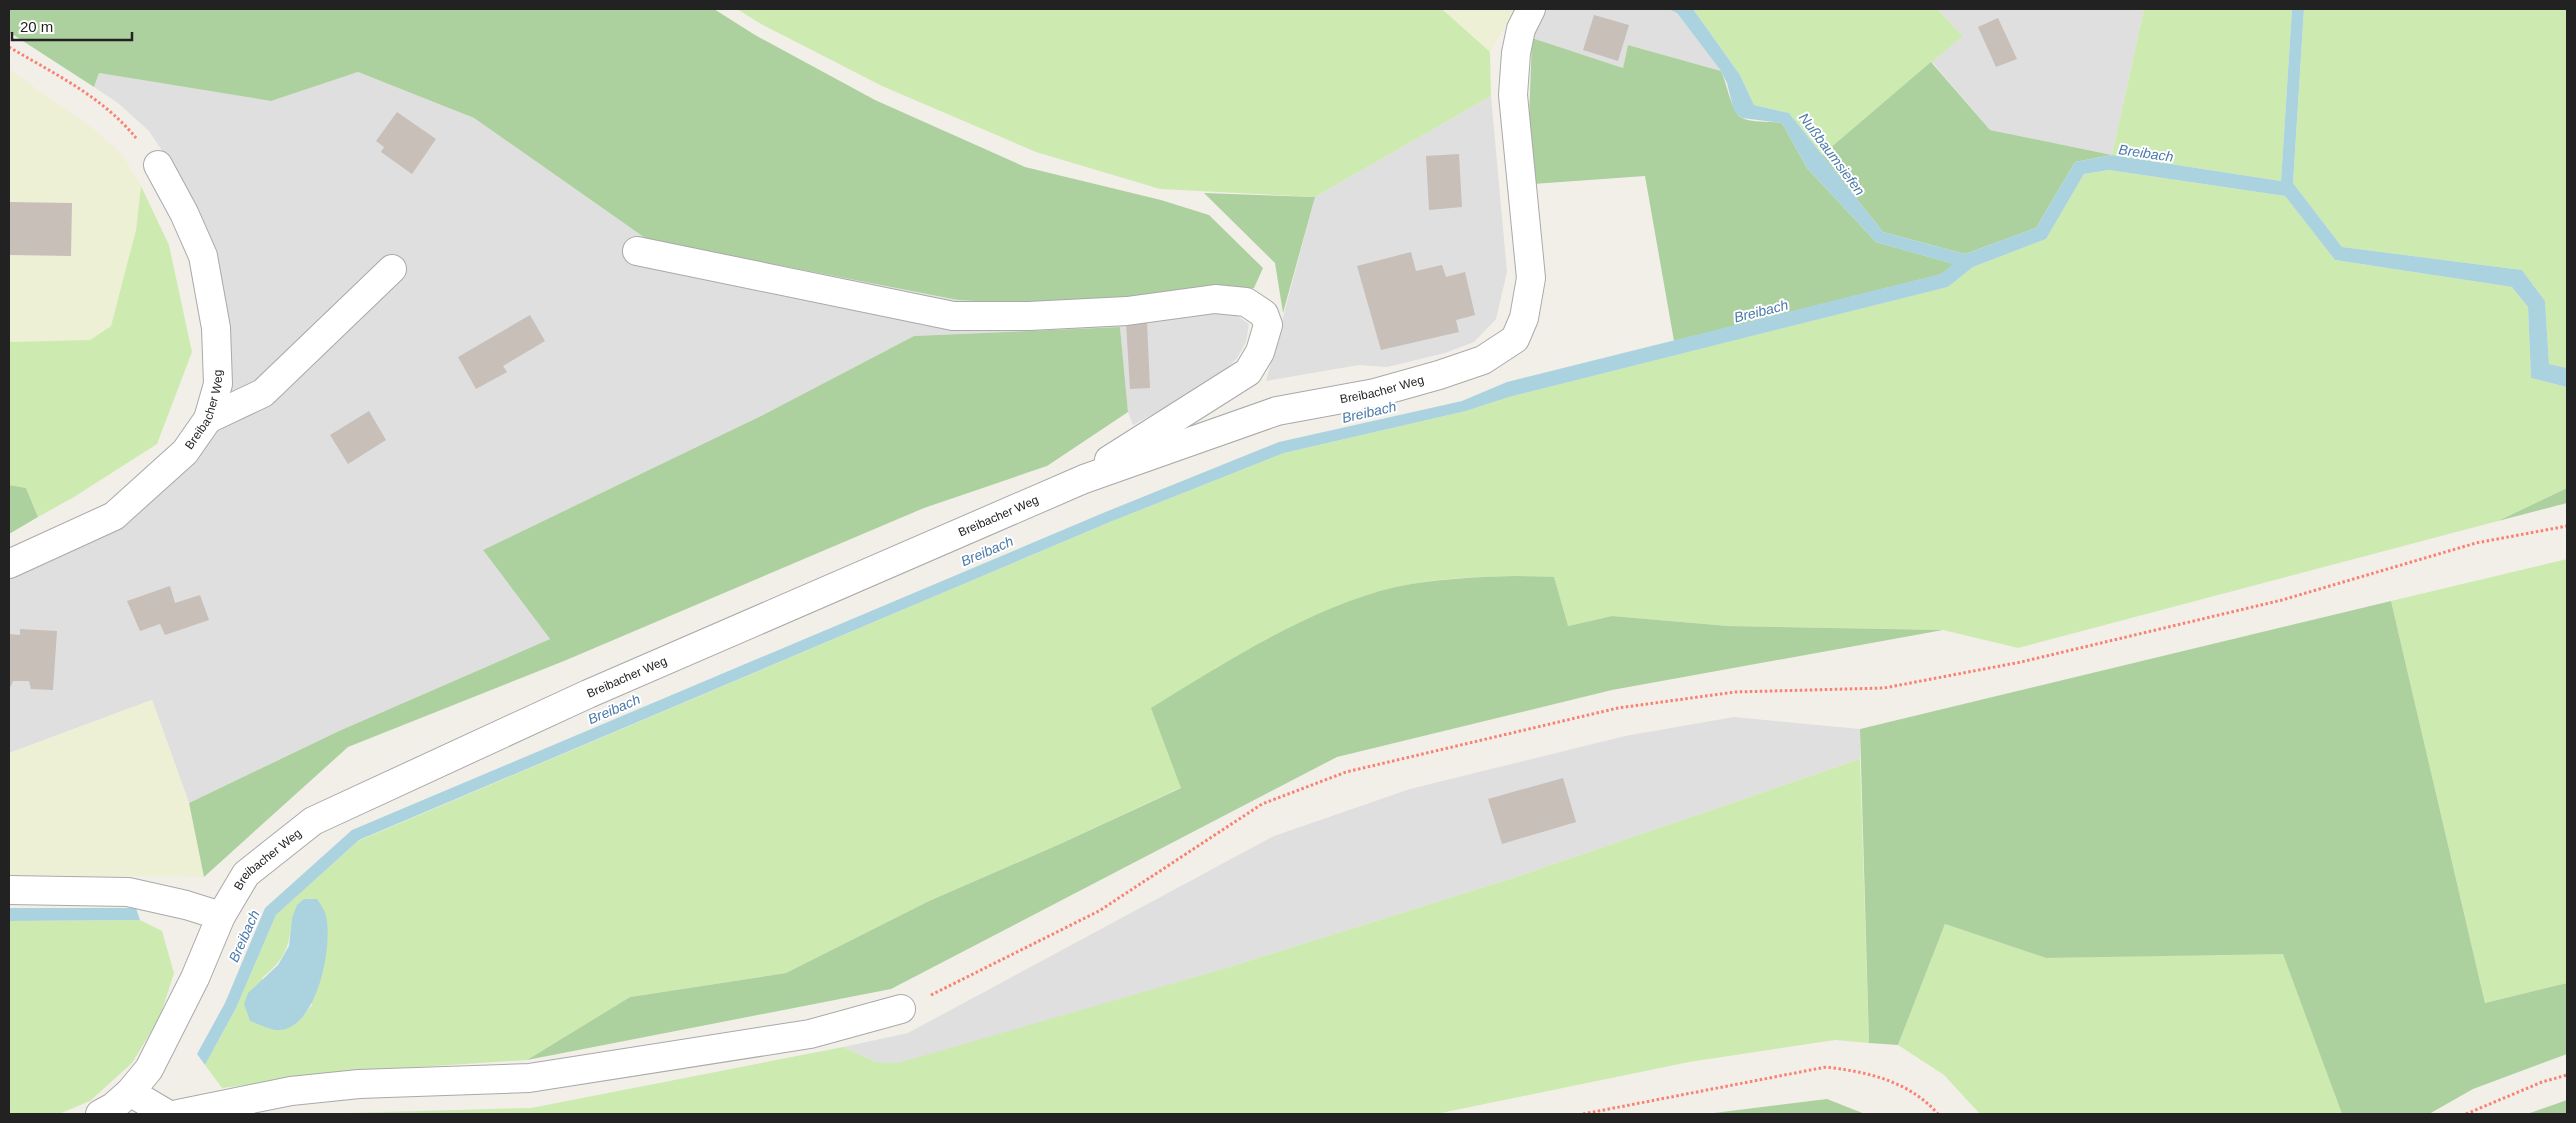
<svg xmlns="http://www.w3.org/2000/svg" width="2576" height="1123" font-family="Helvetica,sans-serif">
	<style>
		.residential { fill: #e0dfdf }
		.farmland { fill: #eef0d5 }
		.grass { fill: #cdebb0; fill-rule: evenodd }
		.forest { fill: #add19e }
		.water { fill: #aad3df }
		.building { fill: #c7bfb8 }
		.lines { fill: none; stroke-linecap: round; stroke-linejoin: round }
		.minor-casing { stroke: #a9a9a9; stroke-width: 30 }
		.path { stroke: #fa8072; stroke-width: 3; stroke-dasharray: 2.5 2.5; stroke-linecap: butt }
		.minor { stroke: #fff; stroke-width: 28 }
		.labels { text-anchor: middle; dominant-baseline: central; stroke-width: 4; stroke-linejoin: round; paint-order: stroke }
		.street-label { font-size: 12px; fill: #222; stroke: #fff }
		.water-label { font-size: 14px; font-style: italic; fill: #4a7aab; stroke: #fff }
	</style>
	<rect width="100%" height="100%" fill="#f2efe9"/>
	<!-- residential -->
	<path class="residential" d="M1545,9H1668L1677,13L1721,71L1628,45L1623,68L1532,38Z
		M1937,9H2144L2112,155L1990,130L1932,62L1963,36Z
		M358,72L474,118L648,240L958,300L1219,309L1236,315L1249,324L1246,342L1237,358L1224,371L1198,390L1133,425L1128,412L1120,327L914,336L763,415L483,550L550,639L339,731L189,803L152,700L9,753V574L185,469L225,421L173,167L149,131L118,103L94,87L99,73L271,101Z
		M1491,96L1507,272L1496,319L1474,342L1445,353L1387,367L1359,365L1266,381L1315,197Z
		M1734,717L1860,729V759L1513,878L1226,968L926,1057L898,1064L876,1062L843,1047L908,1033L1274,836L1410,789L1625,736Z"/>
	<!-- farmland -->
	<path class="farmland" d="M1442,9H1516L1490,52Z
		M9,69L95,130L122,154L141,186L136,230L111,326L90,340L9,342Z
		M152,700L189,803L204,877L9,875V753Z"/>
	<!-- grass -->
	<path class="grass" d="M737,9H1442L1490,52L1491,96L1315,197L1160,189L1036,152L882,86L761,24Z
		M1693,9H1937L1963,36L1822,155L1789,113L1754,105L1740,75Z
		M2144,9H2292L2281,181L2112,155Z
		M2304,9H2567V368L2549,364L2545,301L2522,270L2342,247L2293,183Z
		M2109,170L2285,196L2335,260L2512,287L2528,307L2531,378L2567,387V488L2498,521L2018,648L1943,630L1728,626L1612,616L1568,626L1513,576C1474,577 1433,578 1395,588C1330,603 1272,638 1214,669L1182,787L1060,844L929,901L786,973L630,997L527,1060L358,1071L222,1088L205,1065L236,1008L276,915L358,841L1110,522L1284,453L1466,411L1509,397L1948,287L1973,267L2046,239L2084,174ZM292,918L312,1005L298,1022L280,1030L262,978C286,958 289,948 292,918Z
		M141,186L169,245L192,352L157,444L74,497L38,517L26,488L9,485V342L90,340L111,326L136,230Z
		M2567,559V983L2485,1003L2391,601Z
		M1860,759L1869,1043L1835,1040L1689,1062L1436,1114H310L531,1108L843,1047L876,1062L898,1063L1226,968L1513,878Z
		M140,920L162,931L174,973L160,1017L132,1063L90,1101L59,1114H9V921Z
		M1945,924L2046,958L2284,953L2342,1114H1980L1944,1075L1898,1045Z"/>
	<!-- forest -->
	<path class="forest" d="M9,9H714L755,35L875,100L1025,167L1161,200L1209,215L1263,268L1254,288L1119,303H1011L958,300L648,240L474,118L358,72L271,101L99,73L94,87L9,32Z
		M1532,38L1623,68L1628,45L1721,71C1727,83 1731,112 1742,118C1752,123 1771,121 1782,123L1807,168L1876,242L1954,264L1942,274L1674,341L1645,176L1533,184L1529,118Z
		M1931,62L1990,130L2112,155L2075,162L2036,228L1965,254L1883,232L1822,155Z
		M1204,193L1315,197L1283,313L1275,263Z
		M1120,327L1128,412L1047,466L924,508L564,661L348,747L204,877L189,803L339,731L550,639L483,550L763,415L914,336Z
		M9,485L26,488L38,517L9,534Z
		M2567,488V503L2498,521Z
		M1513,576L1554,577L1568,626L1612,616L1728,626L1943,630L1612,690L1337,757L891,989L527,1060L630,997L786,973L929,901L1060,844L1181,788L1151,708C1224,663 1311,607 1396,587C1434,579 1474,577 1513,576Z
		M2391,601L2485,1003L2567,983V1054L2473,1089L2429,1114H2342L2283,954L2046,958L1945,924L1898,1045L1869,1043L1860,729Z
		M1827,1099L1865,1114H1706Z
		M2567,1100V1114H2527Z"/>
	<!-- water -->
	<path class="water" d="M1668,9H1693L1740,75L1754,105L1789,113L1883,232L1965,254L2036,228L2075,162L2112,155L2281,181L2292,9H2304L2293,183L2342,247L2522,270L2545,301L2549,364L2567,368V387L2531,378L2528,307L2512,287L2335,260L2285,196L2109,170L2084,174L2046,239L1973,267L1948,287L1509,397L1466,411L1284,453L1110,522L359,840L276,915L236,1008L205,1065L197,1054L225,1003L265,908L352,830L1103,513L1279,442L1462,401L1507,382L1941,274L1953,264L1876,242L1807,168L1782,123L1742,118L1734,111L1727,83L1721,71L1677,13Z
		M304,899H317C320,904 325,910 326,916C333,945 318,1027 280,1030C271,1031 259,1024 250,1021L244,1004L248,993L278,965L289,946L292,918L297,905Z
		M9,908H136L140,920L9,921Z"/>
	<!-- building -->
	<path class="building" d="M1594,15L1629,25L1618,61L1583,50Z
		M1998,18L2017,59L1996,67L1978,27Z
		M397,112L436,139L412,174L381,152L384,147L376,141Z
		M1459,154L1462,207L1429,210L1426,156Z
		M9,202L72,203L71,256L9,255Z
		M1411,252L1416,271L1442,265L1446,277L1465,272L1475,315L1456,320L1459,332L1381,350L1357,266Z
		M530,315L545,341L503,366L507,372L476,389L458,357Z
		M1147,322L1150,388L1130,389L1126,323Z
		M369,411L386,440L348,464L330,435Z
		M170,586L175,603L200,595L209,620L165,635L160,624L140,631L127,601Z
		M20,629L57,631L53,690L31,689L29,681H13L9,690V634L20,635Z
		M1563,778L1576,822L1502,844L1488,799Z"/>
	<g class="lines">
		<!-- minor casing -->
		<g class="minor-casing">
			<g id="minor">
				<path d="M637,251L953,316H1029L1127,311L1215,299L1246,302L1264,314L1268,325L1260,352L1248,372L1109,460"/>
				<path d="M208,419L263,393L392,269"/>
				<path id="s1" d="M9,564L114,516L185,452L208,419L218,384L216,328L203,256L184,213L158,165"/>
				<path d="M9,890L128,892L186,905L221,916"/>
				<path d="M130,1092L167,1114"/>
				<path id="s2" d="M100,1114L113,1107L130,1092L149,1069L195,978L221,916L246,874L313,821L588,694L1084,479L1277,411L1375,393L1439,375L1483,360L1515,339L1524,318L1531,278L1513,95L1516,53L1521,29L1531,9"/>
				<path d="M178,1114L291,1091L359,1084L529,1078L810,1034L901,1009"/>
			</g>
		</g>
		<!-- path -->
		<path class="path" d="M9,47C53,73 103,97 136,138
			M931,995L1099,911L1262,804L1346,772L1618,708L1735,692L1884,688L2021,662L2282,600L2476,543L2567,526
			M1583,1114L1826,1067C1868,1072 1909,1081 1938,1114
			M2466,1114L2542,1082L2567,1075"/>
		<!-- minor -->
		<use href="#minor" class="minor"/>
	</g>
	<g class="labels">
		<!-- street labels -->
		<g class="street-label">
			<text stroke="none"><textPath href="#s2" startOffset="1526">Breibacher Weg</textPath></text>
			<text stroke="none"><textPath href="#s1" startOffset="259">Breibacher Weg</textPath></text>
			<text stroke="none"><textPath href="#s2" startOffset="1121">Breibacher Weg</textPath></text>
			<text stroke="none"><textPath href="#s2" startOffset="716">Breibacher Weg</textPath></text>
			<text stroke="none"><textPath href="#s2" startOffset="311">Breibacher Weg</textPath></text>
		</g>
		<!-- water labels -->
		<g class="water-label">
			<text transform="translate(2146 153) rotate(8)">Breibach</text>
			<text transform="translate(1832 154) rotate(53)">Nußbaumsiefen</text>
			<text transform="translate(1761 311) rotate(-14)">Breibach</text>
			<text transform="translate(1369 412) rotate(-13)">Breibach</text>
			<text transform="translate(987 551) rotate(-23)">Breibach</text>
			<text transform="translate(614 709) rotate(-23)">Breibach</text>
			<text transform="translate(244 936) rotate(-66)">Breibach</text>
		</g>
	</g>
	<!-- border -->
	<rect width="2576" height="1123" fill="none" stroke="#222222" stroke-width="20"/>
	<!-- scale -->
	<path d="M12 32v8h120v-8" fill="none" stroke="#222222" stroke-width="2.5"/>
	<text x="20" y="32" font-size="15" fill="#222222" stroke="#ffffff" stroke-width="4" paint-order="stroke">20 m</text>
</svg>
